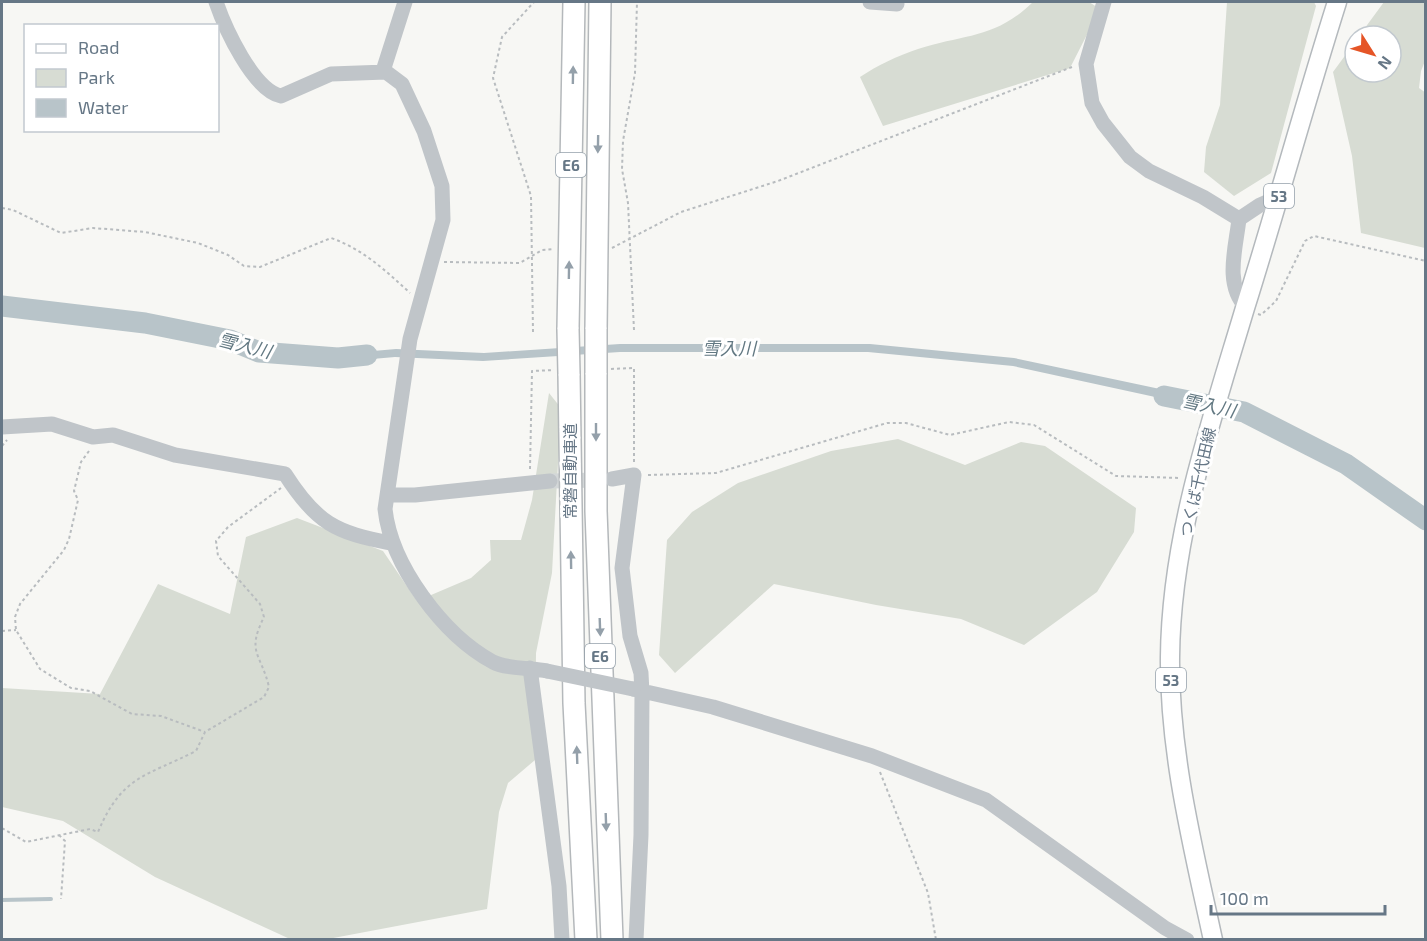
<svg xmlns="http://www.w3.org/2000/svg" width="1427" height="941" font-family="'Exo 2','Noto Sans JP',sans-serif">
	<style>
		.green { fill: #d7dcd3 }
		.water { fill: #b8c4c9 }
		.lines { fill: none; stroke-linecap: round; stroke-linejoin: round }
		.stream { stroke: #b8c4c9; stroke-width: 4 }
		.river { stroke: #b8c4c9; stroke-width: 21 }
		.minor-tunnel { stroke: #d3d7d8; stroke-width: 15; stroke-dasharray: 15 8; stroke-linecap: butt }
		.major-casing { stroke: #b4b9bd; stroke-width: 21 }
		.highway-casing { stroke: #b4b8bb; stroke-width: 24 }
		.path { stroke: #b8bcbf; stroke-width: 2; stroke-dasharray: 3 3; stroke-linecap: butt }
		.minor { stroke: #c0c5c9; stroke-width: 15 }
		.major { stroke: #fff; stroke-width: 18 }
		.highway { stroke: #fff; stroke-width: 21 }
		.highway-bridge-casing { stroke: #b4b8bb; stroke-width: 24; stroke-linecap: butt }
		.minor-bridge { stroke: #c0c5c9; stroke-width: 15 }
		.highway-bridge { stroke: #fff; stroke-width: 21 }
		.oneway { fill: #94a0aa }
		.labels { text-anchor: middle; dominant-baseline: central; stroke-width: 6; stroke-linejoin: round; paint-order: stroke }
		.shield { fill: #fff; stroke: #94a0aa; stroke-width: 1.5 }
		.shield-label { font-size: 15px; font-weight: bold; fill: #667786 }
		.street-label { font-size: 16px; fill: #667786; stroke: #fff }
		.water-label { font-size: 18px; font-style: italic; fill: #627882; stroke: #fff }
	</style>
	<rect width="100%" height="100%" fill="#f7f7f4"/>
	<!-- green -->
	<path class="green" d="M1033,2H1089L1100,9L1070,68L883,126L860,77C878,65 897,56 918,49C965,34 995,39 1033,2Z
		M1227,2H1314L1316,6L1271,173L1234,196L1204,172L1206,147L1220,105Z
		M1384,2H1425V61L1421,71L1419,88L1426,93L1425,248L1361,233L1352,156L1333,72L1355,42V72H1391V36H1359Z
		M549,393L561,408L552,573L536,653L535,760L508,783L499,812L487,909L328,939H290L155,877L63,821L2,807V688L100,694L158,584L230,614L246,537L297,518L383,551L417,601L471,578L491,560L490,540H521L532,500Z
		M898,439L965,465L1021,442L1045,446L1136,508L1134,532L1097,592L1024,645L961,619L876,605L774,584L675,673L659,655L667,540L692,512L738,483L831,451Z"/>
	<!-- water -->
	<path class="water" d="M620,344H870L1014,358L1193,396L1192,405L1013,366L868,352H620L483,361L395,357L338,362L339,354L396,349L484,353Z"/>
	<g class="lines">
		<!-- stream -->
		<path class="stream" d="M2,900L51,899"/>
		<!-- river -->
		<path class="river" d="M2,306L145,323L230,340L259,352L338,358L367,355
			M1164,396L1244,412L1346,464L1426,520"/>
		<!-- minor-tunnel -->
		<path class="minor-tunnel" d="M550,481L606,480"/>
		<!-- major casing -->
		<g class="major-casing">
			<path id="major" d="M1213,940C1193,847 1169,753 1170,657C1171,537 1211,422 1245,308C1277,206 1305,103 1337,2"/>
		</g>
		<!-- highway casing -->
		<g class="highway-casing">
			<path id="highway" d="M568,329L574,2
				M596,329L600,2
				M596,373V511L612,940
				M569,374L574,703L586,940"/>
		</g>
		<!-- path -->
		<path class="path" d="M2,208L13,210L61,233L93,228L145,232L198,243L228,255L244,266L260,267L331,238C363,249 386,271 410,293
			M612,248L681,212L778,181L1072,67
			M444,262L520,263L542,250L554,249
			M1258,314L1261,315L1276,301L1305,241L1314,236L1426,261
			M634,330L628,203L622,169L623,141L635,73L637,2
			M533,332L531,196L493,78L502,37L534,2
			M611,369L634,368V462
			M2,446L7,440
			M89,451L81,462L74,491L78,500L69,539L64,550L20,604L15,617L16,630L40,669L71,688L90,691L132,714L161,716L205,732
			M530,469L532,371L554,370
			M648,475L716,473L887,423H906L950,435L1009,422L1034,425L1116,476L1181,478
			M2,631L16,630
			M880,772L928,893L936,940
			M2,828L26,842L90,829L98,832C122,775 147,776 196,751L205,732L264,697L269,687C261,653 246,653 264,617L260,604L218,556L216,541L228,527L281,488
			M59,835L65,841L61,899"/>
		<!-- minor -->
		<path class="minor" d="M216,2C225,28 253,90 281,96L331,74L386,72L402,84L424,131L442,186L443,220L410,339L385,509C391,565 443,635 493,662C507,669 531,668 547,671
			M870,2L897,4
			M1104,2L1086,64L1092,103L1103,123L1130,157L1149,171L1203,197L1239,219
			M383,71L405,2
			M1246,307C1224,284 1236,247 1239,219L1260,205L1278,197
			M2,427L52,424L93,437L113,435L175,455L285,474C316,523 336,533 391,543
			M612,479L634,475L622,568L630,636L641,673L642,693L641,835L636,940
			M387,495H415L550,481
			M530,668L559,886L562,940
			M633,689L713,707L872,756L986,800L1165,928L1187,940"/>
		<!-- major -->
		<use href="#major" class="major"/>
		<!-- highway -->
		<use href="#highway" class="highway"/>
		<!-- highway-bridge casing -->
		<g class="highway-bridge-casing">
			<path id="highway-bridge" d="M568,329L569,374
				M596,329V373"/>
		</g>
		<!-- minor-bridge -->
		<path class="minor-bridge" d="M547,671L633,689"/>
		<!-- highway-bridge -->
		<use href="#highway-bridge" class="highway-bridge"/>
	</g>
	<!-- one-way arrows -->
	<defs><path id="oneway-solid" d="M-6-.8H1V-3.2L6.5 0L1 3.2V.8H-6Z" transform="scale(1.5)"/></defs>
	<g class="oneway">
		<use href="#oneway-solid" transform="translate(573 75) rotate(-89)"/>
		<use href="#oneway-solid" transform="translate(598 144) rotate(91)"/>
		<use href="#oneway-solid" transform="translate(569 270) rotate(-89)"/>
		<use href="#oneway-solid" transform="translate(596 432) rotate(90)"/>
		<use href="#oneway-solid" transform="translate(571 560) rotate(-91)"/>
		<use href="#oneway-solid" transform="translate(600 627) rotate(88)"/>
		<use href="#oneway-solid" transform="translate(577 755) rotate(-92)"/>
		<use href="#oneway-solid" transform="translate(606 822) rotate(88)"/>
	</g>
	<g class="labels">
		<!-- shield labels -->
		<g class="shield">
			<rect x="556" y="153" width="30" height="24" rx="4.5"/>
			<rect x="1264" y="184" width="30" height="24" rx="4.5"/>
			<rect x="585" y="644" width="30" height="24" rx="4.5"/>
			<rect x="1156" y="668" width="30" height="24" rx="4.5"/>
		</g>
		<g class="shield-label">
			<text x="571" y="165">E6</text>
			<text x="1279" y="196">53</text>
			<text x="600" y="656">E6</text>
			<text x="1171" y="680">53</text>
		</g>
		<!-- street labels -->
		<g class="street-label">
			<text transform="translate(569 471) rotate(-90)">常磐自動車道</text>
			<text transform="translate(1197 482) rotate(-77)">つくば千代田線</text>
		</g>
		<!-- water labels -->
		<g class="water-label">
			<text transform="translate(245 345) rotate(14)">雪入川</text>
			<text x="729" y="348">雪入川</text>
			<text transform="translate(1209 405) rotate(12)">雪入川</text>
		</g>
	</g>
	<!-- border -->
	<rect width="1427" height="941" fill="none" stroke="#667786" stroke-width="6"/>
	<!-- legend -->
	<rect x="24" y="24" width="195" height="108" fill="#ffffff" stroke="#c2c9cf" stroke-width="1.5"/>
	<rect x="36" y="44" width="30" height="9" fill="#ffffff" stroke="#c2c9cf" stroke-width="1.5"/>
	<text x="78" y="54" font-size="18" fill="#667786">Road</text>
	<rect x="36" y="69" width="30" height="18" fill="#d7dcd3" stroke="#c2c9cf" stroke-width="1.5"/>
	<text x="78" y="84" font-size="18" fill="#667786">Park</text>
	<rect x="36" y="99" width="30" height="18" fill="#b8c4c9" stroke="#c2c9cf" stroke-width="1.5"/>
	<text x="78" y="114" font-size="18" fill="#667786">Water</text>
	<!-- north arrow -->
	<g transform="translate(1373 54) rotate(127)"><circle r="28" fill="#ffffff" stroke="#c2c9cf" stroke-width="1.5"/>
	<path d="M0-4.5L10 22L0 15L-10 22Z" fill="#e55527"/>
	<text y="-9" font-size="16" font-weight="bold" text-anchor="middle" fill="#667786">N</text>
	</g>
	<!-- scale -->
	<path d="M1211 905v9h174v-9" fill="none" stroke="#667786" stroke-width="3"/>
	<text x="1220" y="905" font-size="18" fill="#667786" stroke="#ffffff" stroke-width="4.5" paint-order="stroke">100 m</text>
</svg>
